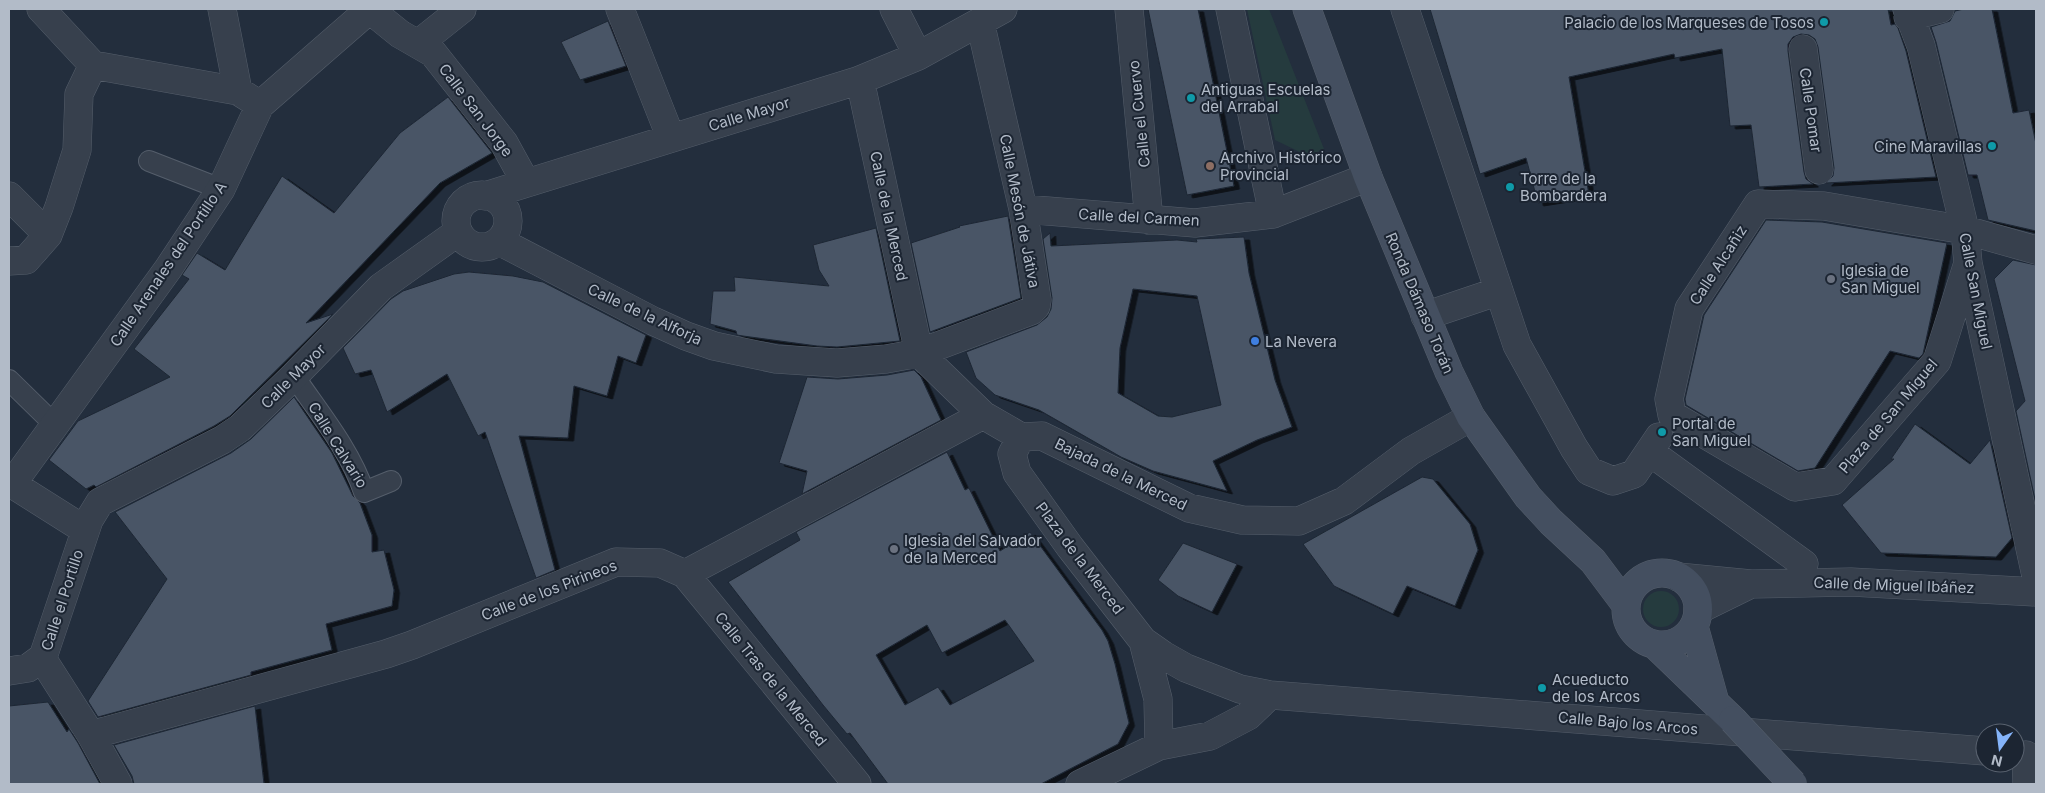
<svg xmlns="http://www.w3.org/2000/svg" width="2045" height="793" font-family="Inter,sans-serif">
	<style>
		.green { fill: #253b3e }
		.building { fill: #485566; stroke: #1e2734; fill-rule: evenodd; filter: url(#shadow) }
		.lines { fill: none; stroke-linecap: round; stroke-linejoin: round }
		.lane-casing { stroke: #555e6b; stroke-width: 22 }
		.street-casing { stroke: #555e6b; stroke-width: 29 }
		.secondary-casing { stroke: #555e6b; stroke-width: 29 }
		.lane { stroke: #37404d; stroke-width: 20 }
		.street { stroke: #37404d; stroke-width: 28 }
		.secondary { stroke: #444f60; stroke-width: 28 }
		.secondary-bridge-casing { stroke: #555e6b; stroke-width: 29; stroke-linecap: butt }
		.secondary-bridge { stroke: #444f60; stroke-width: 28 }
		.culture-dot { fill: #0f9aa8; stroke: #1c2532; stroke-width: 2 }
		.education-dot { fill: #8d6e63; stroke: #1c2532; stroke-width: 2 }
		.worship-dot { fill: #6b7280; stroke: #1c2532; stroke-width: 2 }
		.shop-dot { fill: #3f7fe0; stroke: #1c2532; stroke-width: 2 }
		.labels { text-anchor: middle; dominant-baseline: central; stroke-width: 4; stroke-linejoin: round; paint-order: stroke }
		.poi-label { font-size: 15px; fill: #b2bbc8; stroke: #1c2532; text-anchor: start }
		.street-label { font-size: 15px; fill: #b2bbc8; stroke: #1c2532 }
	</style>
	<defs>
		<filter id="shadow"><feDropShadow dx="5.5" dy="3" stdDeviation="0" flood-color="#0009"/></filter>
	</defs>
	<rect width="100%" height="100%" fill="#232e3d"/>
	<!-- green -->
	<path class="green" d="M1247,9H1269L1324,149L1308,156L1275,140Z
		M1643 609a18 18 0 1 1 36 0a18 18 0 1 1-36 0Z"/>
	<!-- building -->
	<path class="building" d="M1148,9H1198L1234,186L1187,195Z
		M1430,9H1888L1891,25L1895,24L1898,28L1906,51L1936,177L1826,183L1833,176L1834,168L1818,47L1815,39L1809,35L1801,34L1793,37L1788,44V51L1804,172L1806,179L1813,184L1759,187L1751,125L1730,126L1722,49L1675,58L1674,54L1569,77L1589,195L1538,203L1526,158L1480,174Z
		M1964,9H1992L2013,113L2029,110L2036,144V231L1988,220L1977,175H1968L1936,42L1931,27L1950,21L1955,11Z
		M608,21L626,66L580,80L561,42Z
		M448,97L492,153L440,183L306,323L333,314L230,416L214,426L96,487L94,485L86,489L49,460L78,421L170,377L134,349L189,279L182,275L197,253L225,270L282,176L334,213L400,133Z
		M1008,216L1021,298L930,332L911,243L960,227L959,226Z
		M1766,220L1822,222L1947,243L1923,354L1919,358L1890,351L1815,468L1798,471L1686,405L1685,399L1704,315Z
		M876,228L900,341L837,347L817,346L743,336L737,335L736,331L710,324L713,291H735L734,277L829,286L819,270L813,245Z
		M1050,233L1051,246L1177,240L1197,242L1196,239L1244,237L1249,273L1275,380L1292,427L1257,440L1213,461L1227,491L1153,471L1121,457L1039,410L995,395L976,378L966,352L1037,325L1047,317L1051,309L1052,298L1043,239ZM1133,289L1197,296L1221,405L1172,417L1158,416L1118,393L1120,348Z
		M2013,260L2036,265V504L2016,411L2025,401L1994,279Z
		M469,272L513,276L543,282L646,335L636,363L618,356L607,396L574,386L568,438L519,436L555,570L536,578L485,432L478,436L447,374L387,412L371,370L355,374L343,348L391,299L403,291L454,274Z
		M914,370L921,377L941,420L802,494L807,471L779,463L807,377L838,379L887,375Z
		M294,397L332,453L353,496L360,503L372,535V552L384,550L394,590L392,606L326,624L332,650L251,672V675L98,717L88,701L167,579L115,512L231,453L251,439Z
		M1915,424L1970,464L1990,440L2012,538L1996,557L1881,553L1842,505L1894,459H1891Z
		M947,452L965,490L969,488L1000,551L1030,532L1102,630L1108,641L1115,664L1129,723L1118,744L1041,784H888L850,733L847,734L823,705L728,582L800,540L796,532ZM1005,620L1034,661L950,705L938,687L905,705L876,655L927,625L942,653Z
		M1422,477L1433,479L1470,524L1478,550L1455,606L1407,586L1393,614L1334,586L1303,544Z
		M1183,543L1237,564L1212,612L1178,596L1158,580Z
		M48,702L67,732L69,729L78,743L100,784H9V706Z
		M255,706L264,784H134L132,776L114,745Z"/>
	<g class="lines">
		<!-- lane casing -->
		<g class="lane-casing">
			<path id="lane" d="M149,161L221,189
				M294,376C319,413 350,450 364,492L391,481
				M9,380L56,426"/>
		</g>
		<!-- street casing -->
		<g class="street-casing">
			<path id="street" d="M41,9L93,65L238,91L260,105
				M222,9L238,91
				M369,9L400,34L433,53L504,143L526,183
				M620,9L671,138
				M894,9L918,56
				M1129,9L1149,220
				M1230,9L1273,214
				M1405,9L1517,345L1574,448L1589,471L1613,481L1634,474L1659,437
				M1907,9L1921,46L1965,230L1968,263L2036,576
				M1908,17L1940,9
				M418,44L462,9
				M1803,49L1819,170
				M860,80L919,353
				M456 221a26 26 0 1 1 52 0a26 26 0 1 1-52 0Z
				M9,196L48,235
				M485,196L860,80L918,56L1003,9
				M1023,209L1195,223L1273,214L1368,177
				M499,241L653,321L686,336L714,346L776,359L837,363L886,359L919,353L1031,311L1036,306L1037,300L1023,209L980,22
				M9,261L26,260L48,235L59,207L77,150L79,94L93,65
				M1968,263L1937,361L1833,481L1795,487L1672,415L1669,399L1689,309L1758,204L1824,206L1965,230L2036,250
				M1425,316L1499,291
				M919,353L983,415L1021,437
				M1471,417L1411,451L1344,501L1299,521L1242,520L1189,508L1042,436L1021,437L1012,454L1017,473L1070,547L1143,641L1163,655L1186,668L1240,689L1270,695L1985,751
				M1650,452L1804,564
				M9,482L85,530
				M12,484L168,269L221,189L260,105L369,10
				M685,574L857,784
				M1678,577L1751,584L1851,582L2036,592
				M1698,610L1751,584
				M1143,641L1158,699L1159,746
				M9,671L28,668L43,657
				M91,735L386,654L412,645L616,562L660,563L685,574L983,415
				M2026,755L2027,784
				M118,784L91,735L45,663L43,657L89,520L100,502L222,440L240,428L294,376L381,287L458,232
				M1080,784L1159,746L1210,736L1248,716L1270,695"/>
		</g>
		<!-- secondary casing -->
		<g class="secondary-casing">
			<path id="secondary" d="M1307,9L1368,177L1449,372L1471,417L1528,497L1551,522L1593,561L1626,605
				M1626 609a36 36 0 1 1 72 0a36 36 0 1 1-72 0Z
				M1694,626L1715,702
				M1654,644L1733,720"/>
		</g>
		<!-- lane -->
		<use href="#lane" class="lane"/>
		<!-- street -->
		<use href="#street" class="street"/>
		<!-- secondary -->
		<use href="#secondary" class="secondary"/>
		<!-- secondary-bridge casing -->
		<g class="secondary-bridge-casing">
			<path id="secondary-bridge" d="M1733,720L1793,784"/>
		</g>
		<!-- secondary-bridge -->
		<use href="#secondary-bridge" class="secondary-bridge"/>
	</g>
	<!-- markers -->
	<g class="culture-dot">
		<circle cx="1824" cy="22" r="5"/>
		<circle cx="1191" cy="98" r="5"/>
		<circle cx="1992" cy="146" r="5"/>
		<circle cx="1510" cy="187" r="5"/>
		<circle cx="1662" cy="432" r="5"/>
		<circle cx="1542" cy="688" r="5"/>
	</g>
	<circle class="education-dot" cx="1210" cy="166" r="5"/>
	<g class="worship-dot">
		<circle cx="1831" cy="279" r="5"/>
		<circle cx="894" cy="549" r="5"/>
	</g>
	<circle class="shop-dot" cx="1255" cy="341" r="5"/>
	<g class="labels">
		<!-- poi labels -->
		<g class="poi-label">
			<text x="1814" y="22" text-anchor="end">Palacio de los Marqueses de Tosos</text>
			<text x="1201" y="89">Antiguas Escuelas<tspan x="1201" dy="17">del Arrabal</tspan></text>
			<text x="1982" y="146" text-anchor="end">Cine Maravillas</text>
			<text x="1220" y="157">Archivo Histórico<tspan x="1220" dy="17">Provincial</tspan></text>
			<text x="1520" y="178">Torre de la<tspan x="1520" dy="17">Bombardera</tspan></text>
			<text x="1841" y="270">Iglesia de<tspan x="1841" dy="17">San Miguel</tspan></text>
			<text x="1265" y="341">La Nevera</text>
			<text x="1672" y="423">Portal de<tspan x="1672" dy="17">San Miguel</tspan></text>
			<text x="904" y="540">Iglesia del Salvador<tspan x="904" dy="17">de la Merced</tspan></text>
			<text x="1552" y="679">Acueducto<tspan x="1552" dy="17">de los Arcos</tspan></text>
		</g>
		<!-- street labels -->
		<g class="street-label">
			<text transform="translate(476 110) rotate(53)">Calle San Jorge</text>
			<text transform="translate(1811 110) rotate(82)">Calle Pomar</text>
			<text transform="translate(749 114) rotate(-17)">Calle Mayor</text>
			<text transform="translate(1139 114) rotate(-96)">Calle el Cuervo</text>
			<text transform="translate(1020 211) rotate(79)">Calle Mesón de Játiva</text>
			<text transform="translate(889 216) rotate(78)">Calle de la Merced</text>
			<text transform="translate(1139 217) rotate(3)">Calle del Carmen</text>
			<text transform="translate(168 264) rotate(-56)">Calle Arenales del Portillo A</text>
			<text transform="translate(1718 265) rotate(-57)">Calle Alcañiz</text>
			<text transform="translate(1976 291) rotate(79)">Calle San Miguel</text>
			<text transform="translate(1420 303) rotate(67)">Ronda Dámaso Torán</text>
			<text transform="translate(645 314) rotate(25)">Calle de la Alforja</text>
			<text transform="translate(293 376) rotate(-45)">Calle Mayor</text>
			<text transform="translate(1888 416) rotate(-50)">Plaza de San Miguel</text>
			<text transform="translate(338 445) rotate(58)">Calle Calvario</text>
			<text transform="translate(1121 474) rotate(26)">Bajada de la Merced</text>
			<text transform="translate(1080 558) rotate(53)">Plaza de la Merced</text>
			<text transform="translate(1894 585) rotate(2)">Calle de Miguel Ibáñez</text>
			<text transform="translate(549 590) rotate(-21)">Calle de los Pirineos</text>
			<text transform="translate(62 600) rotate(-72)">Calle el Portillo</text>
			<text transform="translate(771 679) rotate(51)">Calle Tras de la Merced</text>
			<text transform="translate(1628 723) rotate(5)">Calle Bajo los Arcos</text>
		</g>
	</g>
	<!-- border -->
	<rect width="2045" height="793" fill="none" stroke="#b2bbc8" stroke-width="20"/>
	<!-- north arrow -->
	<g transform="translate(2000 748) rotate(194)"><circle r="24" fill="#1c2532" stroke="#58616e"/>
	<path d="M0-4L9 19L0 12L-9 19Z" fill="#85b4fa"/>
	<text y="-8" font-size="14" font-weight="bold" text-anchor="middle" fill="#b2bbc8">N</text>
	</g>
</svg>
